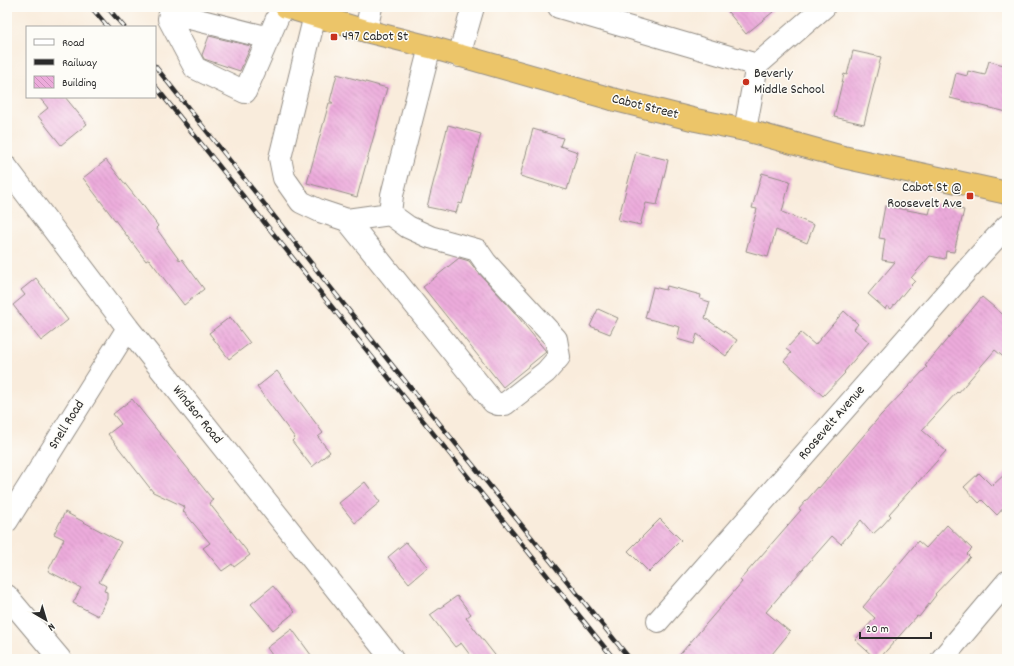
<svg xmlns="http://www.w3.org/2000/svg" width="1014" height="666" font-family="Dekko,sans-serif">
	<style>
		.building { fill: url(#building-back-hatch) }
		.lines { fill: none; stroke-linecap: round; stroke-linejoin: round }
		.minor-casing { stroke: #928c84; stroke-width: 24 }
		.highway-casing { stroke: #928c84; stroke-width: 24 }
		.minor { stroke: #fff; stroke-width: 22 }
		.highway { stroke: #ecc569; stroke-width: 22 }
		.rail-casing { stroke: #2b2b2b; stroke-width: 4.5 }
		.rail { stroke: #fdfcf7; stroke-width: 3; stroke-dasharray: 9; stroke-linecap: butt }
		.poi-dot { fill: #c8321e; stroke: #fdfcf7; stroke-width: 1.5 }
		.labels { text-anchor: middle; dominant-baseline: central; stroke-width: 3; stroke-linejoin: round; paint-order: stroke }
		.poi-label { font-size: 14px; fill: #2b2b2b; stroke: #fdfcf7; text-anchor: start }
		.street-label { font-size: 14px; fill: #2b2b2b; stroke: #fdfcf7 }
	</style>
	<defs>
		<pattern id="building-back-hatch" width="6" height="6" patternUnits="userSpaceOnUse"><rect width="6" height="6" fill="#ecabdb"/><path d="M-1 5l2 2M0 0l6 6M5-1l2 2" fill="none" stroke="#cb93bc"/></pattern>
	</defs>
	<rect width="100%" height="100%" fill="#fdfcf7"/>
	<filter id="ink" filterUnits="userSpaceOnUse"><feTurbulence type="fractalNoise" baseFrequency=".025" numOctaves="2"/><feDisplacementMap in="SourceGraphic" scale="8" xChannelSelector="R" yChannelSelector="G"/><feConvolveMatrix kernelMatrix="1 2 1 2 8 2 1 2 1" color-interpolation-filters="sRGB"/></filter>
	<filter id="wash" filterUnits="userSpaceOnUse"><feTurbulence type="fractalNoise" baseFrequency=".012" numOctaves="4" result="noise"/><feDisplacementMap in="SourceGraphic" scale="16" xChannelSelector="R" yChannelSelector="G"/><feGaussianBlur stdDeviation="0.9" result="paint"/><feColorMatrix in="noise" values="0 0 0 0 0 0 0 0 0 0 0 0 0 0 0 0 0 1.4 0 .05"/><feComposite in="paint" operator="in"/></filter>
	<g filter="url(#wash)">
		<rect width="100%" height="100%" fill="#f9ecdc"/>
		<g id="blocks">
			<!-- building -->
			<path class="building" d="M724,7H779L746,34Z
				M209,36L251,46L240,71L204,59L202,55Z
				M853,51L881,57L864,124L834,117L844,74L847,75Z
				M989,61L1007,66V112L950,98L956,73L967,76L968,71L985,75Z
				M337,74L387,88L357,197L307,183L329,103H333L330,101Z
				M39,97H65L87,124L61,145L38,116L48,108Z
				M448,125L481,134L462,204L459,203L456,213L427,207Z
				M533,129L563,138L560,146L578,152L567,190L520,176Z
				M636,152L668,160L657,205L646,203L640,225L618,220Z
				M106,160L142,205V204L158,226L156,228L180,261L182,259L204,289L184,305L149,259L146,261L83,178Z
				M762,173L790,181L782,212L814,225L807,243L776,230L768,257L746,251L757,209L752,208Z
				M932,203L964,210L954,252L946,251L945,259L930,256L911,278L915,281L908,288L891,309L887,306L885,309L868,294L895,262L882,260L885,239L879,238L885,206L929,214Z
				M459,258L469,261L477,271L514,312L545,350L546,352L503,387L423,287Z
				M36,278L68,320L41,341L13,305L25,295L21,290Z
				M667,286L701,295L700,299L710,302L705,318L737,340L726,356L697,334L694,344L677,339L680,327L645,318L653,287L666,290Z
				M982,297L1007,318V360L995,350L958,393L957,392L922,430L946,451L889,514L891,516L883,525L873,534L861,520L841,544L832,536L788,586L766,612L790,632L768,659H676L742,582L740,580L801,510L799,509L818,487L819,488L881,415L927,367L925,366Z
				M598,309L618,318L610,334L590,326Z
				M844,311L858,324L854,329L869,342L844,372L845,373L823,396L784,361L791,353L786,349L801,333L815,345Z
				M230,317L250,343L229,359L209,333Z
				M277,371L323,433L318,437L330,452L312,467L292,441L295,438L257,387Z
				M132,399L213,500L209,503L250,555L234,567L232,564L222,571L203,548L210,543L183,511L185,507L153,492L108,434L121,424L113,414Z
				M1007,472V504L997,515L982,500L979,503L964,487L979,473L992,486Z
				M365,482L380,502L355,523L339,503Z
				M65,512L121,542L99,582L106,586L104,591L107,592V599L98,616L73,603L81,588L48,571L64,539L54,534Z
				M660,519L681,540L649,572L628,551Z
				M947,525L972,549L967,554L970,557L935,594L936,595L919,617L917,616L879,659H876L855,640L875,618L863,607L918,541L926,548Z
				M406,542L428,567L409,583L388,557Z
				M273,586L295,612L273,630L251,604Z
				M457,596L471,614L466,618L498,659H473L461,643L455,647L430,615Z
				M292,629L314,659H275L267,648Z"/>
		</g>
	</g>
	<g filter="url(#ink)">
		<use href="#blocks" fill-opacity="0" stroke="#928c84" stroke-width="1"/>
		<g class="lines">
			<!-- minor casing -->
			<g class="minor-casing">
				<path id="minor" d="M171,7L169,19L195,68L245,92L282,7
					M559,7L757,65L745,130
					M170,13L269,38
					M315,15L280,158L284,178L301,202L320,211L347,220L493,402L498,404H505L546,372L559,357L556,339L486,263L477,250L430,237L408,227L390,214L347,220
					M366,31L371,7
					M459,56L473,7
					M757,65L824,7
					M7,168L128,328L392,659
					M390,214L392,195L430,47
					M7,521L128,328
					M7,596L60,659
					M658,621L980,255L1007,226
					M942,659L1007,582"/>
			</g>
			<!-- highway casing -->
			<g class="highway-casing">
				<path id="highway" d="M286,7L366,31L430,47L612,99L696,120L745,130L843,157L1007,193"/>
			</g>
			<!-- minor -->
			<use href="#minor" class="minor"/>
			<!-- highway -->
			<use href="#highway" class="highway"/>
			<!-- rail casing -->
			<g class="rail-casing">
				<path id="rail" d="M91,7L108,27
					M107,7L124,27
					M155,66L388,360L630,659
					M155,86L614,659"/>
			</g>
			<!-- rail -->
			<use href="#rail" class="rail"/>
		</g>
	</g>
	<!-- markers -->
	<g class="poi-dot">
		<rect x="330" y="33" width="8" height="8" rx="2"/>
		<circle cx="746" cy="82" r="4"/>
		<rect x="966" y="192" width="8" height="8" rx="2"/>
	</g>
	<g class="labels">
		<!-- poi labels -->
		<g class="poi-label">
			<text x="342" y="37">497 Cabot St</text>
			<text x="754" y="74">Beverly<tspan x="754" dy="16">Middle School</tspan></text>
			<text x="962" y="188" text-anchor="end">Cabot St @<tspan x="962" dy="16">Roosevelt Ave</tspan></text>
		</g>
		<!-- street labels -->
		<g class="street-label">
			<text transform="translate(645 107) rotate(14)">Cabot Street</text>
			<text transform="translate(197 415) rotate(51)">Windsor Road</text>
			<text transform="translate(832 423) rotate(-49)">Roosevelt Avenue</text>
			<text transform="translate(67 425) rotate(-58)">Snell Road</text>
		</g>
	</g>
	<!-- margin -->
	<rect width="1014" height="666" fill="none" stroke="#fdfcf7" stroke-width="24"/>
	<!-- legend -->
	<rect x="26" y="26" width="130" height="72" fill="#fdfcf7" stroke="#a9a8a5"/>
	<rect x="34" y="39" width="20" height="6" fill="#ffffff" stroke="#a9a8a5"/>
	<text x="62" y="46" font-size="12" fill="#2b2b2b">Road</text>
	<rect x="34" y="59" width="20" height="6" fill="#2b2b2b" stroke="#a9a8a5"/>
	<text x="62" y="66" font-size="12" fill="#2b2b2b">Railway</text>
	<rect x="34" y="76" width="20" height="12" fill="url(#building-back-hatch)" stroke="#a9a8a5"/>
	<text x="62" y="86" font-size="12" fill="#2b2b2b">Building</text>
	<!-- north arrow -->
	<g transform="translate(46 620) rotate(142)" stroke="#fdfcf7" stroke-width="3" paint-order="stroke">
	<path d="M0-3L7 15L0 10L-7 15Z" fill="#2b2b2b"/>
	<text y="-6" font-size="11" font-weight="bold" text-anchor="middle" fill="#2b2b2b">N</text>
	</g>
	<!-- scale -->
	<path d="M860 632v6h71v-6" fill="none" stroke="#2b2b2b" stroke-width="2"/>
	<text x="866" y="632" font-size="12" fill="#2b2b2b" stroke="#fdfcf7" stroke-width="3" paint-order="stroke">20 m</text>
</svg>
